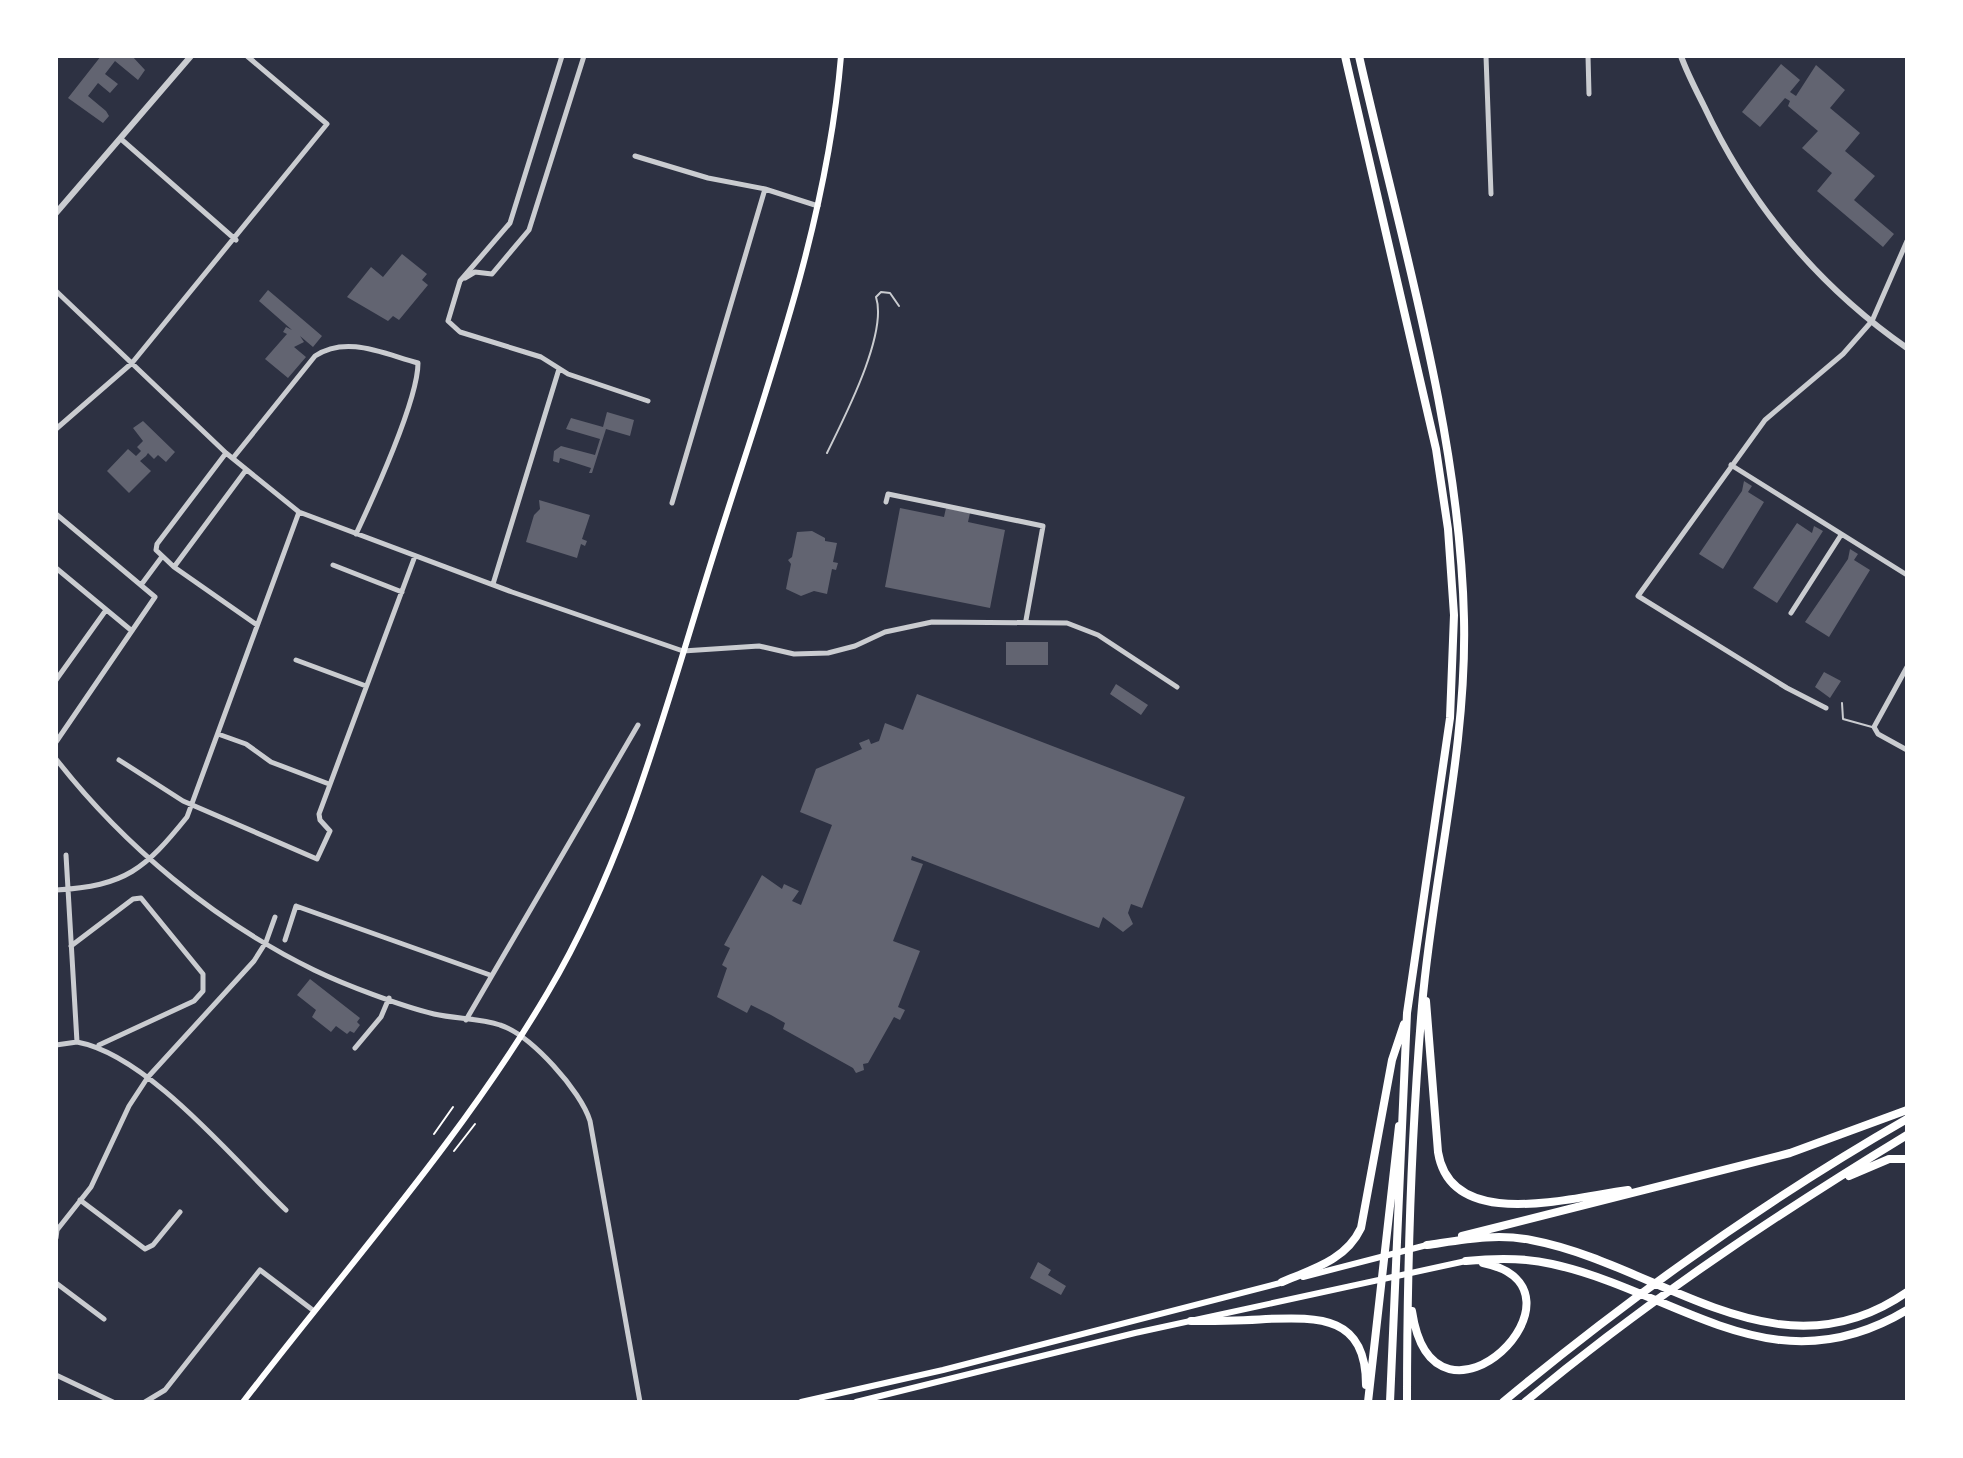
<svg xmlns="http://www.w3.org/2000/svg" width="1963" height="1458" font-family="Jost,sans-serif">
	<style>
		.building { fill: #626471 }
		.lines { fill: none; stroke-linecap: round; stroke-linejoin: round }
		.path { stroke: #fff; stroke-width: 2 }
		.service { stroke: #caccd0; stroke-width: 2 }
		.minor { stroke: #caccd0; stroke-width: 5 }
		.tertiary { stroke: #caccd0; stroke-width: 6 }
		.secondary { stroke: #fff; stroke-width: 6 }
		.trunk { stroke: #fff; stroke-width: 8 }
	</style>
	<rect width="100%" height="100%" fill="#2d3142"/>
	<!-- building -->
	<path class="building" d="M101,56H132L145,70L138,80L115,61L105,74L118,84L110,93L98,83L88,96L106,111L109,116L103,123L68,98Z
		M1781,64L1800,80L1790,92L1796,96L1816,65L1845,90L1830,108L1860,133L1845,151L1875,176L1854,200L1894,234L1883,247L1817,191L1832,173L1802,148L1818,131L1788,106L1790,101L1785,98L1760,127L1742,112Z
		M402,254L427,274L422,280L428,285L399,320L393,316L388,321L347,297L371,267L383,277Z
		M268,290L322,336L313,347L300,336L304,342L294,347L306,357L288,378L265,359L287,334L283,332L286,327L292,330L259,301Z
		M607,412L634,420L630,436L606,429L592,473H589L591,468L560,458L559,463L553,461L554,451L561,446L595,455L600,439L566,429L571,418L603,427Z
		M143,421L175,452L166,462L158,455L154,459L148,453L146,456L140,461L151,471L129,493L107,471L128,449L136,456L141,451L137,447L143,441L133,428Z
		M1744,481L1752,486L1748,492L1764,502L1723,569L1699,554L1742,491Z
		M539,500L590,515L582,539L587,541L585,546L581,544L577,558L526,542L534,515L540,509Z
		M900,508L944,517L946,508L970,513L968,522L1005,530L990,608L885,587Z
		M1797,523L1812,533L1814,526L1823,531L1777,603L1753,588Z
		M812,531L825,538V541L837,543L833,562L838,563L836,570L832,569L827,594L814,591L801,596L786,589L791,564L788,560L792,557L797,532Z
		M1850,549L1858,554L1854,560L1870,570L1829,637L1805,622L1848,559Z
		M1006,642H1048V665H1006Z
		M1824,672L1841,681L1830,698L1815,687Z
		M1116,684L1148,705L1141,715L1110,694Z
		M917,694L1185,797L1142,908L1131,904L1128,913L1133,924L1123,932L1103,917L1099,928L912,856L911,860L923,864L893,941L920,951L898,1007L905,1010L900,1020L894,1017L868,1063L863,1064L864,1070L856,1073L853,1068L783,1029L785,1023L771,1015L751,1005L747,1013L717,997L727,968L722,965L730,948L724,945L762,875L782,889L784,884L799,891L792,901L801,905L832,825L800,812L816,769L862,749L859,743L869,739L871,744L879,741L885,723L903,730Z
		M310,979L360,1018L357,1022L360,1025L354,1033L350,1031L347,1034L336,1026L331,1032L312,1017L316,1010L297,995Z
		M1038,1262L1051,1270L1048,1275L1066,1286L1061,1295L1030,1278Z"/>
	<g class="lines">
		<!-- path -->
		<path class="path" d="M434,1134L453,1107
			M454,1151L475,1124"/>
		<!-- service -->
		<path class="service" d="M827,453C844,418 888,334 876,297L881,292L890,293L899,306
			M1842,703L1843,719L1872,727"/>
		<!-- minor -->
		<path class="minor" d="M562,56L510,223L460,281L448,321L460,332L541,357L568,374L648,401
			M1486,56L1491,194
			M1588,56L1589,94
			M121,139L236,240
			M635,156L708,178L765,189
			M465,278L475,272L492,274L529,230L584,56
			M56,291L226,453L299,512L512,592L683,651L759,646L794,654L828,653L855,646L885,632L932,622L1067,623L1098,635L1177,687
			M56,429L132,363L327,124L247,56
			M226,453L157,544L156,550L174,567L246,470
			M233,458L315,356C347,335 384,354 418,363C418,400 373,498 356,534
			M1731,465L1907,575
			M886,502L888,494L1043,526L1026,620
			M672,503L765,189L818,206
			M56,514L155,597L56,742
			M333,565L402,592
			M174,567L257,625
			M56,568L132,631
			M493,584L559,369
			M141,585L161,558
			M1791,613L1841,535
			M296,660L366,686
			M1907,667L1874,727L1878,734L1907,750
			M56,680L106,610
			M1826,708L1787,688L1638,596L1765,420L1843,354L1872,321L1907,241
			M218,734L246,744L271,762L329,784
			M56,759C124,846 214,921 314,970C345,985 401,1006 434,1014C456,1019 480,1018 500,1025C531,1035 581,1091 590,1121L640,1402
			M119,760L183,801L317,859L330,831L320,820L319,814L415,556
			M66,855L77,1042C148,1055 233,1159 286,1210
			M56,890C126,886 145,869 187,817L299,512
			M285,940L296,906L490,975
			M71,946L133,899L141,898L203,974V991L194,1001L99,1045
			M466,1020L638,725
			M56,1045L77,1042
			M355,1048L381,1017L389,998
			M80,1200L145,1249L153,1245L180,1212
			M56,1238L57,1230L91,1187L129,1106L148,1077L254,961L266,942L275,917
			M56,1283L104,1319
			M56,1375L113,1402
			M145,1402L165,1390L260,1270L314,1311"/>
		<!-- tertiary -->
		<path class="tertiary" d="M1681,56C1687,73 1696,90 1704,106C1750,204 1818,286 1907,348
			M56,213L191,56"/>
		<!-- secondary -->
		<path class="secondary" d="M1303,1277L1427,1245
			M243,1402C345,1269 463,1137 548,992C629,855 667,701 715,550C766,388 827,226 841,56
			M801,1402L943,1370L1284,1282
			M856,1402L1135,1333L1466,1261"/>
		<!-- trunk -->
		<path class="trunk" d="M1345,56L1436,449L1448,529L1454,615L1450,718L1407,1013L1390,1402
			M1359,56C1400,237 1460,433 1464,619C1467,749 1433,877 1422,1006C1411,1137 1407,1271 1407,1402
			M1426,1001L1438,1152C1451,1233 1571,1197 1628,1190
			M1849,1176L1889,1159H1907
			M1462,1236L1790,1153L1907,1110
			M1427,1245C1462,1240 1496,1233 1531,1240C1660,1264 1777,1383 1907,1292
			M1466,1261C1495,1258 1523,1257 1552,1264C1679,1292 1773,1391 1907,1310
			M1282,1282C1313,1269 1346,1260 1361,1228L1392,1060L1404,1024
			M1412,1311C1434,1458 1605,1288 1483,1263
			M1191,1321C1216,1321 1241,1321 1266,1319C1320,1317 1366,1316 1366,1385
			M1368,1402L1399,1126
			M1503,1402C1630,1297 1764,1201 1907,1119
			M1525,1402C1645,1302 1774,1216 1907,1135"/>
	</g>
	<!-- border -->
	<rect width="1963" height="1458" fill="none" stroke="#ffffff" stroke-width="116"/>
</svg>
